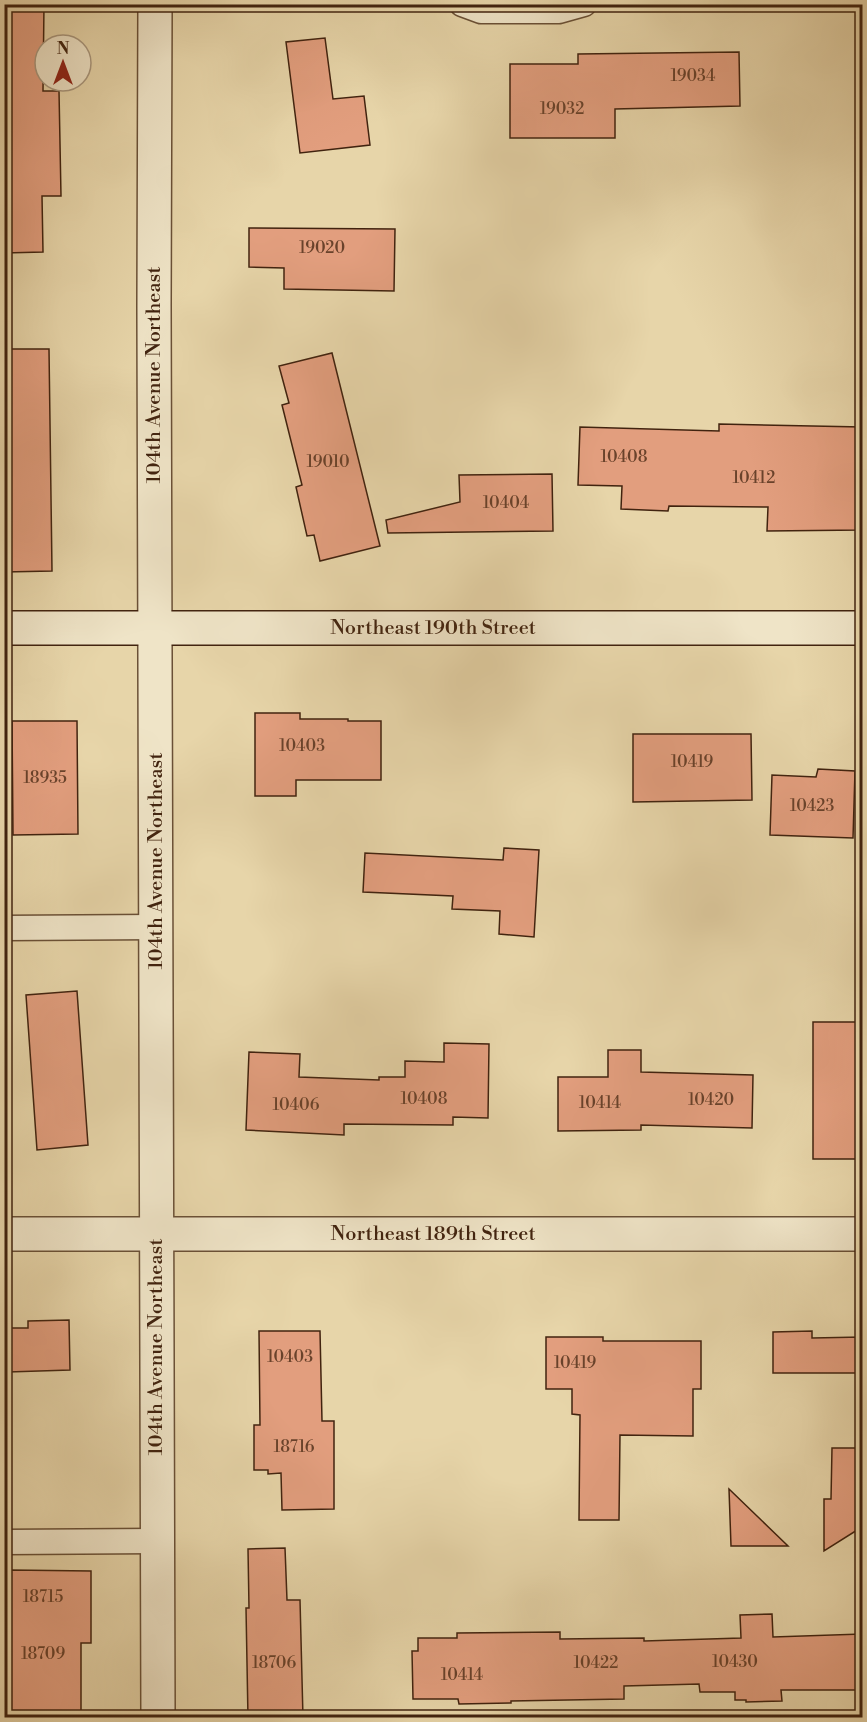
<svg xmlns="http://www.w3.org/2000/svg" width="867" height="1722" font-family="'Libre Bodoni',serif">
	<style>
		.building { fill: #e29e7e; stroke: #41230f; stroke-width: 1.5 }
		.lines { fill: none; stroke-linecap: round; stroke-linejoin: round }
		.lane-casing { stroke: #6a5036; stroke-width: 27 }
		.street-casing { stroke: #6a5036; stroke-width: 36 }
		.secondary-casing { stroke: #41230f; stroke-width: 36 }
		.lane { stroke: #efe4c7; stroke-width: 24 }
		.street { stroke: #efe4c7; stroke-width: 33 }
		.secondary { stroke: #efe4c7; stroke-width: 33 }
		.labels { text-anchor: middle; dominant-baseline: central; stroke-width: 6; stroke-linejoin: round; paint-order: stroke }
		.number-label { font-size: 16px; fill: #69422b }
		.street-label { font-size: 20px; fill: #41230f; stroke: #efe4c7 }
	</style>
	<rect width="100%" height="100%" fill="#e7d5a9"/>
	<filter id="stains"><feTurbulence type="fractalNoise" baseFrequency=".00333" numOctaves="4"/><feColorMatrix values="0 0 0 0 .2 0 0 0 0 .09 0 0 0 0 .02 0 0 0 .5 -.17"/></filter>
	<radialGradient id="worn" r=".72"><stop offset=".6" stop-color="#630" stop-opacity="0"/><stop offset="1" stop-color="#630" stop-opacity=".3"/></radialGradient>
	<!-- building -->
	<path class="building" d="M4,4H44L43,91H59L61,196H42L43,252L4,253V220H6Z
		M325,38L333,99L364,96L370,145L300,153L286,42Z
		M739,52L740,106L615,109V138H510V64H578V54Z
		M249,228L395,229L394,291L284,289V268L249,267Z
		M4,349H49L52,571L4,572Z
		M332,353L380,546L320,561L314,535L307,536L296,487L302,485L282,405L289,403L279,366Z
		M719,424L862,427V530L767,531L768,507L669,506L668,511L621,509L622,486L578,485L580,427L719,431Z
		M552,474L553,531L388,533L386,520L460,502L459,475Z
		M255,713H300V719H348V721H381V780H296V796H255Z
		M12,721H77L78,834L13,835Z
		M633,734H751L752,800L633,802Z
		M818,769L855,771L853,838L770,835L772,775L816,777Z
		M504,848L539,850L534,937L499,934L500,911L452,909L453,896L363,892L365,853L503,860Z
		M77,991L88,1145L37,1150L26,995Z
		M813,1022H862V1159H813Z
		M444,1043L489,1044L488,1118L453,1117V1125L344,1124V1135L246,1130L249,1052L300,1054L299,1077L379,1080V1077H405V1061L444,1062Z
		M608,1050H641V1072L753,1075L752,1128L641,1125V1130L558,1131V1077H608Z
		M69,1320L70,1370L8,1372L7,1328H28V1321Z
		M259,1331H320L322,1421H334V1509L282,1510L281,1473L268,1474V1470H254V1425H260Z
		M812,1331V1338L862,1337V1373H773V1332Z
		M546,1337H603V1341H701V1389H693V1436L620,1435L619,1520H579L580,1415L572,1414V1389H546Z
		M832,1448H862V1527L824,1551V1499H831Z
		M729,1489L788,1546H731Z
		M285,1548L287,1600H300L303,1718H248L246,1608H249L248,1549Z
		M10,1570L91,1571V1643H81V1718H9Z
		M772,1614L773,1637L862,1634V1690H781L782,1701L746,1702V1700H735V1692H700L699,1684L624,1686V1699L511,1701V1703L459,1704L458,1699H413L412,1651H418V1638H457V1633L560,1632V1639L644,1638V1641L741,1638L740,1615Z"/>
	<g class="lines">
		<!-- lane casing -->
		<g class="lane-casing">
			<path id="lane" d="M462,4L481,11H559L584,4
				M4,928L156,927
				M4,1542L156,1541"/>
		</g>
		<!-- street casing -->
		<g class="street-casing">
			<path id="street" d="M155,4L154,306L158,1718
				M4,1234H862"/>
		</g>
		<!-- secondary casing -->
		<g class="secondary-casing">
			<path id="secondary" d="M4,628H862"/>
		</g>
		<!-- lane -->
		<use href="#lane" class="lane"/>
		<!-- street -->
		<use href="#street" class="street"/>
		<!-- secondary -->
		<use href="#secondary" class="secondary"/>
	</g>
	<g class="labels">
		<!-- number labels -->
		<g class="number-label">
			<text x="693" y="76">19034</text>
			<text x="562" y="109">19032</text>
			<text x="322" y="248">19020</text>
			<text x="624" y="457">10408</text>
			<text x="328" y="462">19010</text>
			<text x="754" y="478">10412</text>
			<text x="506" y="503">10404</text>
			<text x="302" y="746">10403</text>
			<text x="692" y="762">10419</text>
			<text x="45" y="778">18935</text>
			<text x="812" y="806">10423</text>
			<text x="424" y="1099">10408</text>
			<text x="711" y="1100">10420</text>
			<text x="600" y="1103">10414</text>
			<text x="296" y="1105">10406</text>
			<text x="290" y="1357">10403</text>
			<text x="575" y="1363">10419</text>
			<text x="294" y="1447">18716</text>
			<text x="43" y="1597">18715</text>
			<text x="43" y="1654">18709</text>
			<text x="735" y="1662">10430</text>
			<text x="274" y="1663">18706</text>
			<text x="596" y="1663">10422</text>
			<text x="462" y="1675">10414</text>
		</g>
		<!-- street labels -->
		<g class="street-label">
			<text transform="translate(154 375) rotate(-90)">104th Avenue Northeast</text>
			<text x="433" y="628">Northeast 190th Street</text>
			<text transform="translate(156 861) rotate(-90)">104th Avenue Northeast</text>
			<text x="433" y="1234">Northeast 189th Street</text>
			<text transform="translate(156 1347) rotate(-90)">104th Avenue Northeast</text>
		</g>
	</g>
	<!-- margin -->
	<rect width="867" height="1722" fill="none" stroke="#e7d5a9" stroke-width="24"/>
	<rect x="6" y="6" width="855" height="1710" fill="none" stroke="#41230f" stroke-width="3"/>
	<rect x="12" y="12" width="843" height="1698" fill="none" stroke="#41230f" stroke-width="1.5"/>
	<!-- north arrow -->
	<g transform="translate(63 63)"><circle r="28" fill="#efe4c7" stroke="#a9977d" stroke-width="1.5"/>
	<path d="M0-4.5L10 22L0 15L-10 22Z" fill="#8f2418"/>
	<text y="-9" font-size="16" font-weight="bold" text-anchor="middle" fill="#41230f">N</text>
	</g>
	<rect width="100%" height="100%" filter="url(#stains)"/>
	<rect width="100%" height="100%" fill="url(#worn)"/>
</svg>
